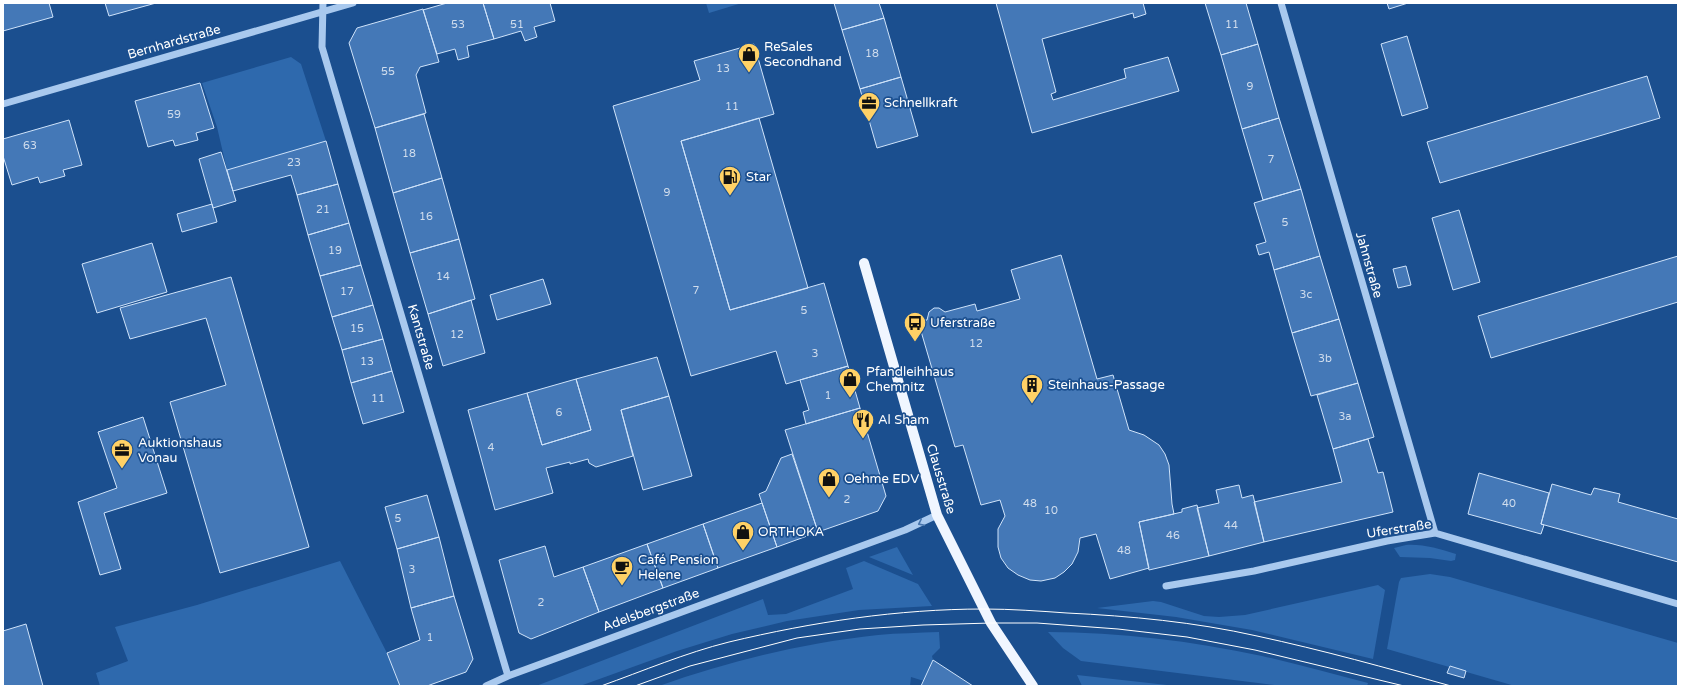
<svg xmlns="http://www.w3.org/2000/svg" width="1681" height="689" font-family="'Varela Round',sans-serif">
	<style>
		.green { fill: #2e69ad }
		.building { fill: #4478b7; stroke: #cfe3fa }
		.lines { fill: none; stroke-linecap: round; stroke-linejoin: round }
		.minor { stroke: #a9c9ee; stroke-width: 7 }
		.major { stroke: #f0f6ff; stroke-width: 10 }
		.tram { stroke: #fff; stroke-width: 1 }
		.oneway { stroke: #4674ac }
		.labels { text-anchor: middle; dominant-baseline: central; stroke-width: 3.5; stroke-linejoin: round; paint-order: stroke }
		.number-label { font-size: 11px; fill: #d0dded }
		.street-label { font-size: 13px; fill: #fff; stroke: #1b4f8f }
		.poi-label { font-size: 13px; fill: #fff; stroke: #1b4f8f; text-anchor: start }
	</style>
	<rect width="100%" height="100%" fill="#1b4f8f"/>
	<!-- green -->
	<path class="green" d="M706,3H742L709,13Z
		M291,57L301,64L326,141L227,170L217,127L202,83Z
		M1406,545C1424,544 1439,549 1456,554L1455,560L1451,561L1430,558L1400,557L1394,548Z
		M897,547L913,575L869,557Z
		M340,561L387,653L400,686H100L96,673L128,661L115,627L197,605Z
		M864,561L918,584L932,606L859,610L787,621L732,634L677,651L580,686H536L763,599L768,615L786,614L853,589L846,568Z
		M1430,574L1450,577L1678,643V686H1515L1387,649L1399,582L1401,578Z
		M1378,585L1385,590L1373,659L1252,630L1176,617L1097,608L1153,601L1161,602L1204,616L1219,617L1245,615Z
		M939,632L940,648L932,656L933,660L924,681L911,677L910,686H659C730,661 803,643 878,635C898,633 919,633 939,632Z
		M1048,632C1119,632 1192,641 1262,656C1297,664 1332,674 1368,683L1367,686H1283L1081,661L1063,648Z
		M1077,675L1176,686H1082Z"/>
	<!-- building -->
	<path class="building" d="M3,3H49L53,17L3,31Z
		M105,3H156L109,16Z
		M447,3H483L494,39L467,46L469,57L458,60L455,49L437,54L423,10Z
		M483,3H550L555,21L534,27L537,37L525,41L521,31L494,39Z
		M834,3H879L884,18L842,30Z
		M996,3H1143L1146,14L1134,18L1133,13L1042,39L1056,92L1051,94L1053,100L1126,78L1124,69L1168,57L1179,91L1032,133Z
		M1205,3H1246L1258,44L1221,55Z
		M1387,3H1408L1389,9Z
		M423,9L439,62L420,67L416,75L426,113L375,128L349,43L357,28Z
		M884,18L901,77L860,89L842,30Z
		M1407,36L1428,108L1402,116L1381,44Z
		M754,44L774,114L681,141L730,310L824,283L848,366L786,384L776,351L691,376L613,106L700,80L694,61Z
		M1258,44L1279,118L1242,129L1221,55Z
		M1647,76L1660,118L1440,183L1427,142Z
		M901,77L918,136L877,148L860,89Z
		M200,83L214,128L196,133L198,140L175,146L173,140L148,147L135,101Z
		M424,114L442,178L393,193L375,128Z
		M759,118L808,288L730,310L681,141Z
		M1279,118L1301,189L1263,200L1242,129Z
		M69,120L82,165L63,170L65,176L40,183L38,177L12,185L3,156V139Z
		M326,141L338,184L297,195L291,175L233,191L227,170Z
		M221,152L236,201L213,208L199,159Z
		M442,178L459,239L410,253L393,193Z
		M338,184L349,223L308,235L297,195Z
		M1301,189L1320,256L1274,270L1269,252L1259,255L1256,245L1266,242L1254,203Z
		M212,204L217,222L182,232L177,214Z
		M1459,210L1480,282L1453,290L1432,218Z
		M349,223L361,265L320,276L308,235Z
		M459,239L475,299L428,314L410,253Z
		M152,243L167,292L97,313L82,264Z
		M1061,255L1097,379L1113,375L1129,430L1144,435L1159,445L1165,454L1169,465L1172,504L1174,514L1139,522L1149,568L1110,579L1096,534L1080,538L1078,552L1072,564L1064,572L1055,578L1041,581L1030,580L1018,575L1008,568L1001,558L998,547V529L1005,516L1000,500L981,505L963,445L955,447L918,321L927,320L929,312L934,308H939L945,312L975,304L977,311L1020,299L1011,270Z
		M1320,256L1339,319L1292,333L1274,270Z
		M1678,256V302L1491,358L1478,316Z
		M361,265L373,305L332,317L320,276Z
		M1406,266L1411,285L1398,288L1393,269Z
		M231,277L309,547L220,573L170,402L226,385L206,318L130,339L120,308Z
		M543,279L551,304L497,320L490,295Z
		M471,300L485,353L443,366L428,314Z
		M373,305L383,339L342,350L332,317Z
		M1339,319L1358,383L1311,396L1292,333Z
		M383,339L392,371L351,383L342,350Z
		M657,357L669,396L621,410L633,456L596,467L589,463L588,459L570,464V462L546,468L553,493L495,510L468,410L527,393L542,445L591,430L576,379Z
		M848,366L860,408L806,424L803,412L809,410L800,380Z
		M392,371L404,412L363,424L351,383Z
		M576,379L591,430L542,445L527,393Z
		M1358,383L1374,437L1333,449L1317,395Z
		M669,396L692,476L643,490L621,410Z
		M860,408L886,496L878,511L818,532L785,430Z
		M143,417L167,493L104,513L121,569L100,575L78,502L117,488L98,432Z
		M1368,439L1378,473L1383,472L1393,512L1264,542L1254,502L1342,482L1333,449Z
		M792,454L818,532L777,547L759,494L766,491L781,458Z
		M1479,473L1549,493L1541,524L1544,525L1541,534L1468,514Z
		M1552,484L1591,495L1594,488L1620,494L1618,502L1678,519V562L1541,524Z
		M1239,485L1242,498L1253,495L1264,542L1209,556L1197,508L1219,503L1216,490Z
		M427,495L439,537L397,549L385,507Z
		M762,503L777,547L718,568L703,524Z
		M1197,505L1209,556L1149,570L1139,522L1182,512V509Z
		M703,524L718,568L663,588L647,544Z
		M439,537L454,596L411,608L397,549Z
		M647,544L663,588L599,612L583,567Z
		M545,546L554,577L583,567L599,612L531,639L519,633L499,560Z
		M454,596L473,659L466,672L427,686H400L387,653L420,640L411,608Z
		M26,624L43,686H3V631Z
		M933,660L973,686H921Z
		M1450,666L1466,671L1464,678L1447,673Z"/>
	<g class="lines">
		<!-- minor -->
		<path class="minor" d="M323,3L322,47L508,676
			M1281,3L1435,533
			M3,104L353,3
			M1166,586L1254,571L1387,541L1435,533L1678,604
			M486,686L508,676L905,530L937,515"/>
		<!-- major -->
		<path class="major" d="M864,263L937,515L991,623L1033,686"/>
		<!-- tram -->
		<path class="tram" d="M601,686C643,671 685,653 729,642C813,622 898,609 984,609C1011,609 1039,611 1067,613C1130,616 1195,622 1257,636C1322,650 1387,668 1451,686
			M635,686L690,666L797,638L860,629L923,625L991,623H1037L1118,629L1187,637L1255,650L1404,686"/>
	</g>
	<!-- one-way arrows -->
	<defs><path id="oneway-chevron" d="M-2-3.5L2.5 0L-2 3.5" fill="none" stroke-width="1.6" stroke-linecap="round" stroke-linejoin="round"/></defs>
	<use class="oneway" href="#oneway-chevron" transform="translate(921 523) rotate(154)"/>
	<!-- icons -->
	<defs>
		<g id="shop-pin" transform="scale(1.15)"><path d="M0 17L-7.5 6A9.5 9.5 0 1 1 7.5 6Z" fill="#ffd166" stroke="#1b4f8f"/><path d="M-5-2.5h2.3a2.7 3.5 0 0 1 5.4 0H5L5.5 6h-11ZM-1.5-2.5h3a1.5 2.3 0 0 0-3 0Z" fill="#111"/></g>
		<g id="office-pin" transform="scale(1.15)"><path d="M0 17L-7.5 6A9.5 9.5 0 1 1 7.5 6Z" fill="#ffd166" stroke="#1b4f8f"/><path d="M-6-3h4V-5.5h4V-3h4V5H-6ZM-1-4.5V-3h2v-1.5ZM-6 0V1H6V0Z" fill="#111"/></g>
		<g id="fuel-pin" transform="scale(1.15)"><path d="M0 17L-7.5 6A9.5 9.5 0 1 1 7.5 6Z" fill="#ffd166" stroke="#1b4f8f"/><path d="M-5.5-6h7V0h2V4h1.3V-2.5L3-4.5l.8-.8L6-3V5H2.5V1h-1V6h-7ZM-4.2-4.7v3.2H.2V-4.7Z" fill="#111"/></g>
		<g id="bus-pin" transform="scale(1.15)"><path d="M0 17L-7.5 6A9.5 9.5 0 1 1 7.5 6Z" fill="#ffd166" stroke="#1b4f8f"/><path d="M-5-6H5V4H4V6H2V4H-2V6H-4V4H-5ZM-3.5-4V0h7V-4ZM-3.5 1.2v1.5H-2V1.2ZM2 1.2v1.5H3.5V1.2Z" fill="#111"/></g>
		<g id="building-pin" transform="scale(1.15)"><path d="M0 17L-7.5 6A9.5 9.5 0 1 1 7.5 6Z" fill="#ffd166" stroke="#1b4f8f"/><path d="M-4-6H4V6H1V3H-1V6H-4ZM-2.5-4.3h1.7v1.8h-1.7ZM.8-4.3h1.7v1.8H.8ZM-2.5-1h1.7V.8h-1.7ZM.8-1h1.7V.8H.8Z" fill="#111"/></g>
		<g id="restaurant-pin" transform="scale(1.15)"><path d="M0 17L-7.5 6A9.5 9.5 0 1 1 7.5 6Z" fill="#ffd166" stroke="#1b4f8f"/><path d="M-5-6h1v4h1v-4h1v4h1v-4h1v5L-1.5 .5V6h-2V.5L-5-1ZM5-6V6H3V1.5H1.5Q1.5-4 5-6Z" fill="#111"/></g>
		<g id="cafe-pin" transform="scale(1.15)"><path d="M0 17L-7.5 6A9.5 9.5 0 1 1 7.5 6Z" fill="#ffd166" stroke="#1b4f8f"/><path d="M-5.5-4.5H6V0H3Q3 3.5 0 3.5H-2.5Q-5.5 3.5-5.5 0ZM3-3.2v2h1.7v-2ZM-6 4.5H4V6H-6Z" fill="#111"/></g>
	</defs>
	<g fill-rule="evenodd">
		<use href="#shop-pin" x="749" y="54"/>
		<use href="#office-pin" x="869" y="103"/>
		<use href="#fuel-pin" x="730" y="177"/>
		<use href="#bus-pin" x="915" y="323"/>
		<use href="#shop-pin" x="850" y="379"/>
		<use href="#building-pin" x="1032" y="385"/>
		<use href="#restaurant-pin" x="863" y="420"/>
		<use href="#office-pin" x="122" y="450"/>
		<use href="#shop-pin" x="829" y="479"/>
		<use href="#shop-pin" x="743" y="532"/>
		<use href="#cafe-pin" x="622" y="567"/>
	</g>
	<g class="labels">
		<!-- number labels -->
		<g class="number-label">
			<text x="458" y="24">53</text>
			<text x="517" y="24">51</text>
			<text x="1232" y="24">11</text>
			<text x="872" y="53">18</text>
			<text x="723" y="68">13</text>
			<text x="388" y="71">55</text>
			<text x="1250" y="86">9</text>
			<text x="732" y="106">11</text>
			<text x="174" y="114">59</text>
			<text x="30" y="145">63</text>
			<text x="409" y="153">18</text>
			<text x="1271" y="159">7</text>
			<text x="294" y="162">23</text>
			<text x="667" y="192">9</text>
			<text x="323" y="209">21</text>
			<text x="426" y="216">16</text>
			<text x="1285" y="222">5</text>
			<text x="335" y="250">19</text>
			<text x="443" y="276">14</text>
			<text x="696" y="290">7</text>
			<text x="347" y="291">17</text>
			<text x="1306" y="294">3c</text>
			<text x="804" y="310">5</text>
			<text x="357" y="328">15</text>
			<text x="457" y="334">12</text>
			<text x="976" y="343">12</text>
			<text x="815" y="353">3</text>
			<text x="1325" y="358">3b</text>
			<text x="367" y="361">13</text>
			<text x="828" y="395">1</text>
			<text x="378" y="398">11</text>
			<text x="559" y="412">6</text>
			<text x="1345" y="416">3a</text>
			<text x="491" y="447">4</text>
			<text x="847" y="499">2</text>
			<text x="1030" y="503">48</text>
			<text x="1509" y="503">40</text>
			<text x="1051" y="510">10</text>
			<text x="398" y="518">5</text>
			<text x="1231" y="525">44</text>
			<text x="1173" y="535">46</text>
			<text x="1124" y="550">48</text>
			<text x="412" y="569">3</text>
			<text x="541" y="602">2</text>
			<text x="430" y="637">1</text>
		</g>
		<!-- street labels -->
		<g class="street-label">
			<text transform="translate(174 42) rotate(-16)">Bernhardstraße</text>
			<text transform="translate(1369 265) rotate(74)">Jahnstraße</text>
			<text transform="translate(421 337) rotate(74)">Kantstraße</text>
			<text transform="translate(941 479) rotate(73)">Clausstraße</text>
			<text transform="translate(1399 529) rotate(-9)">Uferstraße</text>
			<text transform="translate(651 610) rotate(-20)">Adelsbergstraße</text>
		</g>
		<!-- poi labels -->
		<g class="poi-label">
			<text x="764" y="47">ReSales<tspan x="764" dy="15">Secondhand</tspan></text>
			<text x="884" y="103">Schnellkraft</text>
			<text x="746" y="177">Star</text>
			<text x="930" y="323">Uferstraße</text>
			<text x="866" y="372">Pfandleihhaus<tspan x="866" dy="15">Chemnitz</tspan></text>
			<text x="1048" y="385">Steinhaus-Passage</text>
			<text x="878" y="420">Al Sham</text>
			<text x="138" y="443">Auktionshaus<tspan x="138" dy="15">Vonau</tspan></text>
			<text x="844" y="479">Oehme EDV</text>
			<text x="758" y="532">ORTHOKA</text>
			<text x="638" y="560">Café Pension<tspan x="638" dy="15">Helene</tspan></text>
		</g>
	</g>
	<!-- border -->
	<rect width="1681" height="689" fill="none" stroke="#ffffff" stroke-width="8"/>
</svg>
